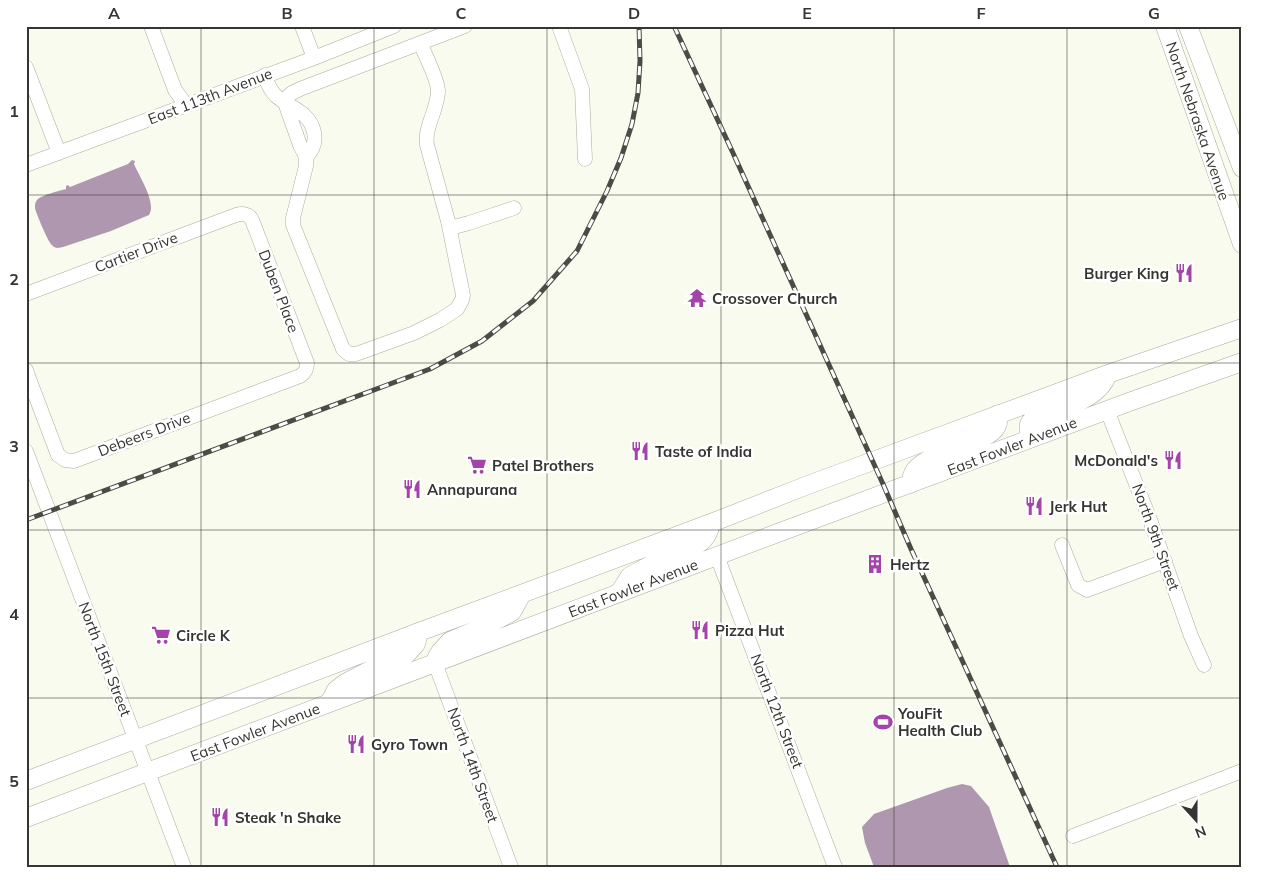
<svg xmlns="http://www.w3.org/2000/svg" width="1268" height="893" font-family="Mulish,sans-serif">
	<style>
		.water { fill: #ae97af }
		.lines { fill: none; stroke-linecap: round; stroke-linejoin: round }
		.minor-casing { stroke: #aaaca0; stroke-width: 15 }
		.major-casing { stroke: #aaaca0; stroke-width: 19 }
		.minor { stroke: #fff; stroke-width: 14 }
		.major { stroke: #fff; stroke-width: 18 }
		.rail-casing { stroke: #4b4c46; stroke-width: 5 }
		.rail { stroke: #fff; stroke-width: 3; stroke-dasharray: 9; stroke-linecap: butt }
		.grid { fill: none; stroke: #353631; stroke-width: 1; stroke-opacity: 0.55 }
		.labels { text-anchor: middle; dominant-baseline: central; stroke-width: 5; stroke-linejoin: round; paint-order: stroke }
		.street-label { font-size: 15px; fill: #353631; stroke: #fff }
		.poi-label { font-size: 15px; font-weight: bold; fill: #353631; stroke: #fff; text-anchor: start }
		.neatline { fill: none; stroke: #353631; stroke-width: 2 }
		.grid-label { font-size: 16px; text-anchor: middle; font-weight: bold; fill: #353631 }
	</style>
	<rect width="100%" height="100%" fill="#f9fbee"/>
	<!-- water -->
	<path class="water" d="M132,160L135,161L134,164C139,176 157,203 149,215L111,231L63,247C59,248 55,249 52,245C48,242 36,213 35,208C35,205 35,202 37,200C41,195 59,191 66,189V186L68,185L70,187L128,164Z
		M962,784L971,786L989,807L1010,867H874L865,843L862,827L874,814L947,788Z"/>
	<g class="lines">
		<!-- minor casing -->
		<g class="minor-casing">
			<path id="minor" d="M151,26L175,90L186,105
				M302,26L314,58
				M559,26L582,89L585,159
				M26,67L59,153
				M265,75C267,83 270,90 276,96C290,108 309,111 314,132C316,142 313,150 306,157
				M284,100L300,145L306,157V166L293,218V225L343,349L349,354H356L414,333L440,320L457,309L462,300L463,295L448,221L427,145C424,127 438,109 438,91C438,80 425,54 420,43
				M284,100L292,93L300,89L465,26
				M26,165L314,58L394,26
				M450,228L469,223L514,208
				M26,294L236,215C243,213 249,214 252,220L307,363C307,370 305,373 300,376L74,461L65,460L58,455L31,384L26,386
				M26,370L31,384
				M1107,410L1149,517L1191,636L1204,665
				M26,451L184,867
				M1062,545L1078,585L1087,590L1165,561
				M717,556L835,867
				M435,663L511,867
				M1073,836L1242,771"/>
		</g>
		<!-- major casing -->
		<g class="major-casing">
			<path id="major" d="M1165,26L1242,244
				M1188,26L1242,168
				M1032,438C1029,431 1026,426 1032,420C1057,407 1097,404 1108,374
				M910,484C911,479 912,474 915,470C932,449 988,445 997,426C999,422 998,418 998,414
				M619,593L630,576L656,562L695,546C705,540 709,534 711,523
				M435,663L437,657L440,652L450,641L483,627L512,612L522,594
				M329,703L336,690L345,683L372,669L406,655L416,644L419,632
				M26,781L419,632L711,523L808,485L1108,374L1242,328
				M26,818L775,534L1129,402L1242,362"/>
		</g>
		<!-- minor -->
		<use href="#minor" class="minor"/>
		<!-- major -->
		<use href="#major" class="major"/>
		<!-- rail casing -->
		<g class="rail-casing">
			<path id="rail" d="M674,26L733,153L883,484L911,549L1057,867
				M26,520L430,369L482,341L533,301L577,251L607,191L621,158L632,124L638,93L640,61L639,26"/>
		</g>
		<!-- rail -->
		<use href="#rail" class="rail"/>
	</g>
	<!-- grid -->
	<path class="grid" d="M201,26V867M374,26V867M547,26V867M721,26V867M894,26V867M1067,26V867M26,195H1242M26,363H1242M26,530H1242M26,698H1242"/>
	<!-- icons -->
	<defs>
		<g id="restaurant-bare" transform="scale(1.5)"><path d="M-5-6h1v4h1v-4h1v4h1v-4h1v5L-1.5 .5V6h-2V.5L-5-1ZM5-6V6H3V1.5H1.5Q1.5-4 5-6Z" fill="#a443aa" stroke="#fff" stroke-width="2.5" paint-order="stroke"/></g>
		<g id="temple-bare" transform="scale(1.5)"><path d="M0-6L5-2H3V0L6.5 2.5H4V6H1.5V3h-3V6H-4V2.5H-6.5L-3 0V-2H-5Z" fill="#a443aa" stroke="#fff" stroke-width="2.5" paint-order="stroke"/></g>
		<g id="supermarket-bare" transform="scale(1.5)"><path d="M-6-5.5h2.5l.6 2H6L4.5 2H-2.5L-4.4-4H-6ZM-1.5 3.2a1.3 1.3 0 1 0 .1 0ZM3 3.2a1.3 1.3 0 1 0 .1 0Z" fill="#a443aa" stroke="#fff" stroke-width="2.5" paint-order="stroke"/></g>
		<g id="building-bare" transform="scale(1.5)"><path d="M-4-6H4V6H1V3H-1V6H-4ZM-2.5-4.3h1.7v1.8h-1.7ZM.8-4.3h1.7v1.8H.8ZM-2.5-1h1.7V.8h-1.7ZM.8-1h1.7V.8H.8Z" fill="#a443aa" stroke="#fff" stroke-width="2.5" paint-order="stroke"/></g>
		<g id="stadium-bare" transform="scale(1.5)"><path d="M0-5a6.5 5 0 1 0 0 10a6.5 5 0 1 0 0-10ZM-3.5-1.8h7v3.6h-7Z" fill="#a443aa" stroke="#fff" stroke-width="2.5" paint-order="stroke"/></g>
	</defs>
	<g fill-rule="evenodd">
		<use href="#restaurant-bare" x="1184" y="273"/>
		<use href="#temple-bare" x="697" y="298"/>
		<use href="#restaurant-bare" x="640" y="451"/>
		<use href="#restaurant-bare" x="1173" y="460"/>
		<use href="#supermarket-bare" x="477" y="465"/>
		<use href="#restaurant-bare" x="412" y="489"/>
		<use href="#restaurant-bare" x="1034" y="506"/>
		<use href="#building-bare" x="875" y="564"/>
		<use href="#restaurant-bare" x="700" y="630"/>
		<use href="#supermarket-bare" x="161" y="635"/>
		<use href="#stadium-bare" x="883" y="722"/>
		<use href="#restaurant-bare" x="356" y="744"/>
		<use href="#restaurant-bare" x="220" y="817"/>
	</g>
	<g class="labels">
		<!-- street labels -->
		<g class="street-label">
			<text transform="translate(210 96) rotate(-21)">East 113th Avenue</text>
			<text transform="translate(1198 121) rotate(71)">North Nebraska Avenue</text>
			<text transform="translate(136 252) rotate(-21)">Cartier Drive</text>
			<text transform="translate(279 291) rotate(69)">Duben Place</text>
			<text transform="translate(144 434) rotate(-21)">Debeers Drive</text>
			<text transform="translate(1012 446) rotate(-21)">East Fowler Avenue</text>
			<text transform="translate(1156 537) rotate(70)">North 9th Street</text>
			<text transform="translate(633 588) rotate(-21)">East Fowler Avenue</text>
			<text transform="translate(105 659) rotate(69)">North 15th Street</text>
			<text transform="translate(777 711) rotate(69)">North 12th Street</text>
			<text transform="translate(255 732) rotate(-21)">East Fowler Avenue</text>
			<text transform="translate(473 765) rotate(70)">North 14th Street</text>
		</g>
		<!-- poi labels -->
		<g class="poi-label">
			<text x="1169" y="273" text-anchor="end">Burger King</text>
			<text x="712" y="298">Crossover Church</text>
			<text x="655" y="451">Taste of India</text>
			<text x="1158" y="460" text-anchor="end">McDonald's</text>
			<text x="492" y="465">Patel Brothers</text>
			<text x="427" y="489">Annapurana</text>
			<text x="1049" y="506">Jerk Hut</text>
			<text x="890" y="564">Hertz</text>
			<text x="715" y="630">Pizza Hut</text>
			<text x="176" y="635">Circle K</text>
			<text x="898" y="713">YouFit<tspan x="898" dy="17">Health Club</tspan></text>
			<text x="371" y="744">Gyro Town</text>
			<text x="235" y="817">Steak 'n Shake</text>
		</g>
	</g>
	<!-- border -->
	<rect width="1268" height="893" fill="none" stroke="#ffffff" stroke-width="55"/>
	<!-- north arrow -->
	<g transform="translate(1196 820) rotate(159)" stroke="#ffffff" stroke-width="4" paint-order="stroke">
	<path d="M0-4L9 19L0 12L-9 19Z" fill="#353631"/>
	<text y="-8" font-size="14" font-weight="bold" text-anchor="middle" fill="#353631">N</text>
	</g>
	<rect x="28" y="28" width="1212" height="838" class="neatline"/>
	<g class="grid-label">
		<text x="114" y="19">A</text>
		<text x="287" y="19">B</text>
		<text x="461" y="19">C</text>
		<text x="634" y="19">D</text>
		<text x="807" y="19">E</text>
		<text x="981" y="19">F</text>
		<text x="1154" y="19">G</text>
		<text x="14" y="117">1</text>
		<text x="14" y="285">2</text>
		<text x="14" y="452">3</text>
		<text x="14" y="620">4</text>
		<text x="14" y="787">5</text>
	</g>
</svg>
